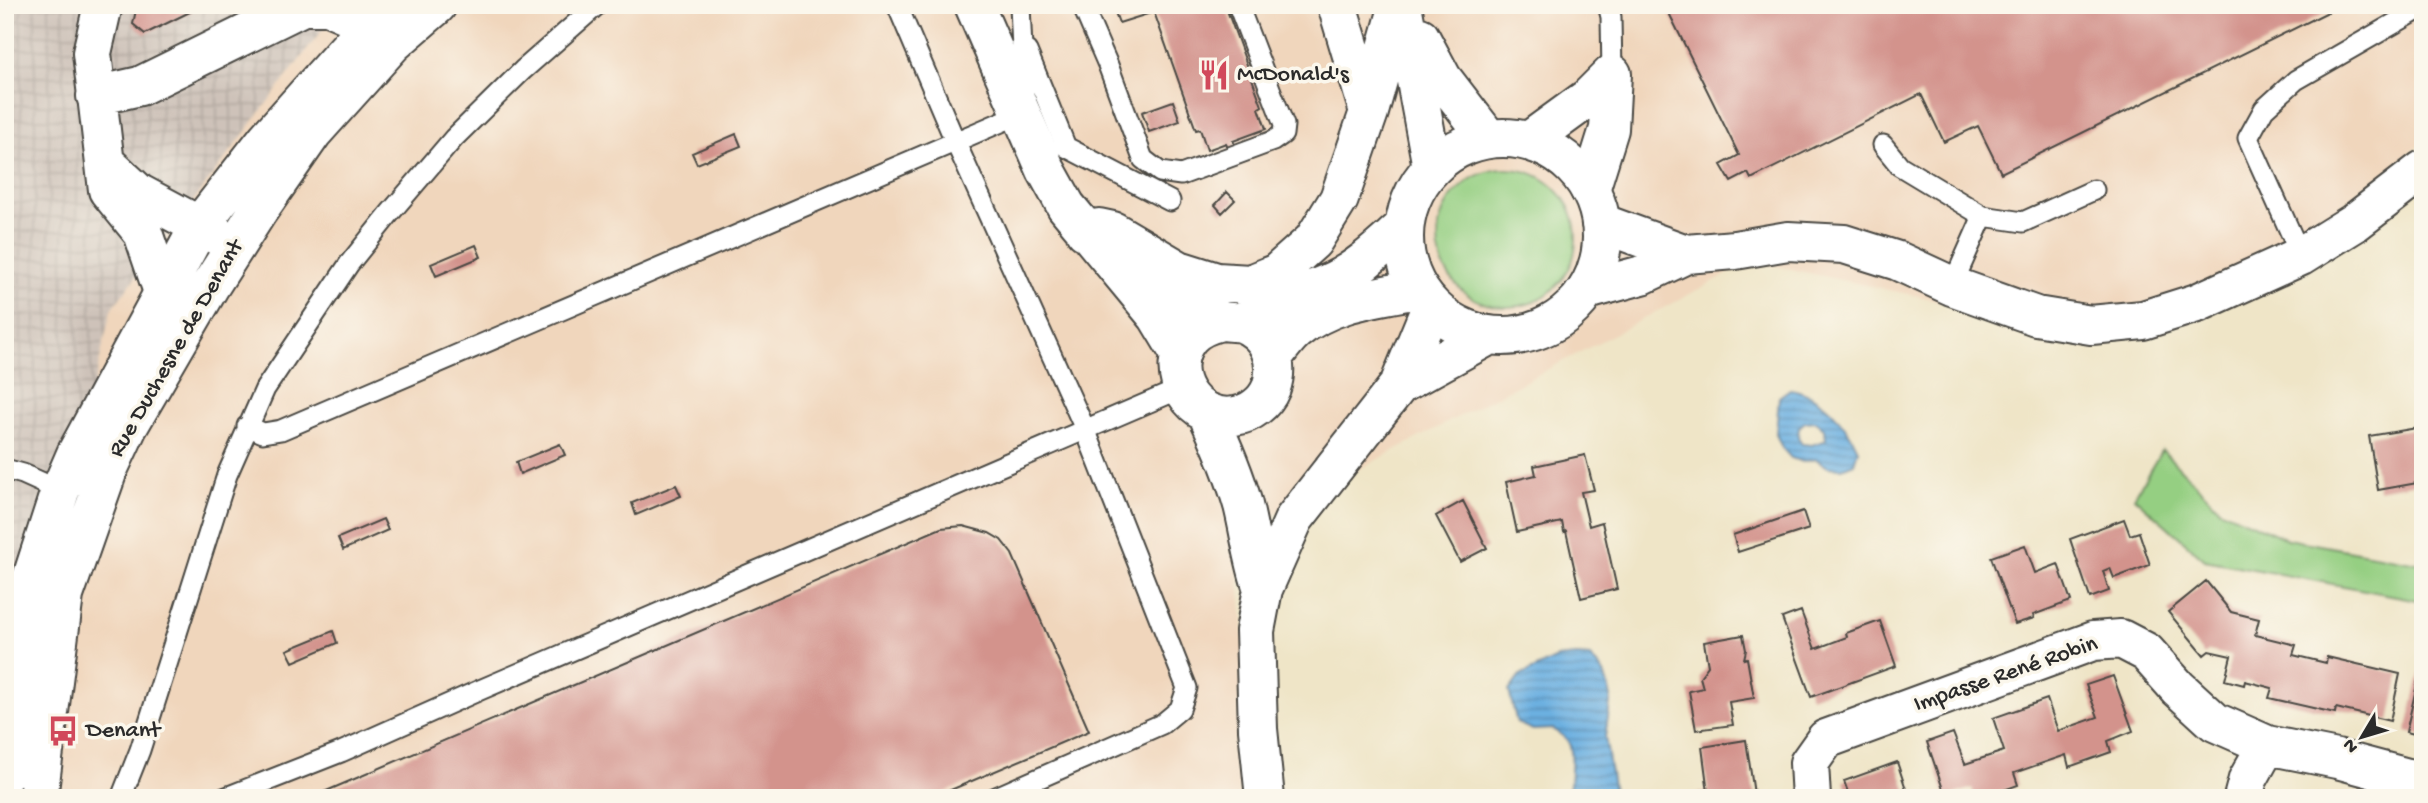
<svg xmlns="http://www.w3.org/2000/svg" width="2428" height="803" font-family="'Gochi Hand',sans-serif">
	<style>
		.built { fill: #f0d6bc }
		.industrial { fill: url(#industrial-grid) }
		.green { fill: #95cf82; stroke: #607d56; stroke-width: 2 }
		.water { fill: url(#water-rules); stroke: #4c6e86; stroke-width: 2; fill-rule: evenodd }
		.building { fill: #d3938c }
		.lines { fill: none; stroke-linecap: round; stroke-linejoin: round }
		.lane-casing { stroke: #484742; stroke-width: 23 }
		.street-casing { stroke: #484742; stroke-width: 42 }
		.secondary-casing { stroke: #484742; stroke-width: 42 }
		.lane { stroke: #fff; stroke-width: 19 }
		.street { stroke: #fff; stroke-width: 38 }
		.secondary { stroke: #fff; stroke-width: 38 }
		.labels { text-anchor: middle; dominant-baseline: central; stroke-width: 7; stroke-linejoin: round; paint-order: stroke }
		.poi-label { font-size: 24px; fill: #2b2b2b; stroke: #fbf7ec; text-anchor: start }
		.street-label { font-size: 24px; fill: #2b2b2b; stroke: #fbf7ec }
	</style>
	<defs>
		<pattern id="industrial-grid" width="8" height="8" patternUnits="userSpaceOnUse" patternTransform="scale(1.75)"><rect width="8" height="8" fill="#cec2b9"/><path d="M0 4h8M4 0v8" fill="none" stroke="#b1a79f"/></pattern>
		<pattern id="water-rules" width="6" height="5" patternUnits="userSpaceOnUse" patternTransform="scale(1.75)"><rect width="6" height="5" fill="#6cb0e1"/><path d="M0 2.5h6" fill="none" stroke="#598fb7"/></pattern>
	</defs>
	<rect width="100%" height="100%" fill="#fbf7ec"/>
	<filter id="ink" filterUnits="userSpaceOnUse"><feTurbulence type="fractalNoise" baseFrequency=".0143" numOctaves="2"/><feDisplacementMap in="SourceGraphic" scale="14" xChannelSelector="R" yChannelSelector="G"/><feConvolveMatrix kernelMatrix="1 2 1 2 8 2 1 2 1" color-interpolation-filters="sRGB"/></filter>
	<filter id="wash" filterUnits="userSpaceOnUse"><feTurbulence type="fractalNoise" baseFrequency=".00686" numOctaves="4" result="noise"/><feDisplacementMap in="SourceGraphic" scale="28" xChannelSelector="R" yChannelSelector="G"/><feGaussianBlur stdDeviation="1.57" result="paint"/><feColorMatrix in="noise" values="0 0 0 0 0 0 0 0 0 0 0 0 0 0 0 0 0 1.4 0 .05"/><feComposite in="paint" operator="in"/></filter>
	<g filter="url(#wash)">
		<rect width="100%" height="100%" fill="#efe5c7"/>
		<!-- built -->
		<path class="built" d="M341,5H2423V142L2319,230L2115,338L1752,261L1235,535L1259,798H17L47,596L111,310Z"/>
		<!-- industrial -->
		<path class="industrial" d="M5,5H341L111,310L47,596L17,798H5Z"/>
		<!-- green -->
		<path class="green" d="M1438 238a69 69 0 1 1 138 0a69 69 0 1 1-138 0Z
			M2162,450L2221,510L2287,539L2423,564V601L2205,560L2134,497Z"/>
		<!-- water -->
		<path class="water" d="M1790,389C1819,393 1847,423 1858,450L1854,463L1842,468L1828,467L1816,459L1803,462L1791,458L1782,448L1776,434L1779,397ZM1815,421L1825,429L1826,440L1812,445L1802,444L1798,437L1799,427L1805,422Z
			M1576,656L1590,657L1604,673L1611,696L1605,737L1615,798H1569C1569,782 1576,751 1567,740C1564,736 1557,732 1553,729L1533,730L1517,723L1509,691L1520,676L1557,658Z"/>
		<g id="blocks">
			<!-- building -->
			<path class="building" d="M137,5H204L145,34L133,24Z
				M1104,5H1225L1262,106L1259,108L1266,129L1233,141L1236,147L1228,150L1226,143L1207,150L1200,129L1196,130L1154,12L1119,23L1113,7L1105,10Z
				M1665,5H2342L2001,173L1978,126L1944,142L1921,94L1751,179L1748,173L1731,182L1721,165L1739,155Z
				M1173,101L1180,121L1149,132L1142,112Z
				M736,134L741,146L697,164L692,153Z
				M1227,192L1235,200L1222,213L1215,205Z
				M476,245L481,257L436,276L431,264Z
				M2423,427V482L2378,490L2369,436Z
				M560,444L565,455L520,474L516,462Z
				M1585,455L1594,490L1581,492L1589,526L1602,522L1617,589L1581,598L1566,531L1564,532L1562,522L1517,532L1506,482L1536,475L1534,466Z
				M676,485L681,496L636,515L632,503Z
				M1463,501L1487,548L1460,562L1436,516Z
				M1803,511L1809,529L1738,552L1733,535Z
				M383,519L388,530L343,550L338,538Z
				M2124,519L2130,535L2139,532L2150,565L2114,578L2110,568L2103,571L2109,591L2090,598L2070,539Z
				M963,526L989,533L1001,540L1012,554L1089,731L932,798H310L941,528Z
				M2025,545L2035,573L2058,564L2071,601L2033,615L2034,618L2015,624L1991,557Z
				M2206,581L2231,612L2259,619L2255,635L2296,645L2293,655L2326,663L2327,657L2400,674L2390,721L2336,708L2335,713L2269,698L2272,688L2245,681L2244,685L2225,680L2231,656L2209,651L2204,655L2168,612Z
				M1801,611L1815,649L1847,637L1846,633L1880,621L1896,666L1811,697L1782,618Z
				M333,631L337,643L293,662L287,650Z
				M1743,635L1746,650L1744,659L1747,658L1754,698L1729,702L1733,725L1696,730L1689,691L1703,688L1700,677L1708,666L1704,642Z
				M2422,663H2423V736L2406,732Z
				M2113,676L2133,731L2108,741L2111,752L2069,767L2066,755L2014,773L2018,785L1982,798H1975L1972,788L1946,798L1927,742L1953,733L1965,764L2004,751L1993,718L2047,699L2058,731L2098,717L2086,685Z
				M1746,740L1754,794H1756L1757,798H1698V793L1708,792L1702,747Z
				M1897,762L1909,798H1850L1844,781Z
				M2153,792L2175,797V798H2151Z"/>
		</g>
	</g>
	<g filter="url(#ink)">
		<use href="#blocks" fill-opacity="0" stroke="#484742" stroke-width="2"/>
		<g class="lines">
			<!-- lane casing -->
			<g class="lane-casing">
				<path id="lane" d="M897,5L955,141L1085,429L1187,688L1180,709L1162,724L994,798
					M1082,5L1108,65L1143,159L1160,172L1181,175L1273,141L1283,134L1284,125L1238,5
					M1608,5L1611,17L1612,74
					M1027,51L1066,147L1170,201
					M1883,145L1900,166L1983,216L2023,222L2094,190
					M2301,256L2248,138L2264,109L2296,80L2423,7
					M1952,286L1983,216
					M247,426L263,433L281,430L1020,114L1024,95L1020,5
					M5,469L23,474L65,493
					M121,798L140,750L227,475L265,389L349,264L390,213L454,138L523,70L597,5
					M224,798L341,752L480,690L1182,388"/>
			</g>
			<!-- street casing -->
			<g class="street-casing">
				<path id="street" d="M103,5L92,53L108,190L143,233L163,292
					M974,5L1046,170L1066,206L1157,316L1180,354
					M1337,5L1369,112
					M96,96L140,86L303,6H328L370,24
					M1529,141L1588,98L1612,74
					M110,167L138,193L235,245
					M1590,190L1609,129L1612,74
					M1601,223L1686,254
					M1085,231L1099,228L1113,231L1179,270L1217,282L1250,284L1277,273L1313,241L1339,199L1369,112L1399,5
					M1124,274C1139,280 1154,285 1169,292C1186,300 1202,314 1220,320C1227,323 1235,321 1242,323C1269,333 1280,362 1271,388C1265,403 1250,414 1235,416C1193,423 1161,373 1189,338C1197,328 1209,324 1221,321
					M1587,290L1642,275L1686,254L1735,250L1788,241L1844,244L1898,261L1952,286L2036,316L2091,325L2143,320L2197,303L2301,256L2354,223L2423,170
					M1241,323C1269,303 1304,295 1335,280C1361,267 1382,246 1404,227
					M1274,356C1280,348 1287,338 1295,331C1329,302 1375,297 1418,289
					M1399,385L1488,336
					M1207,413C1221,443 1234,473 1243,505C1250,533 1253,561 1263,589
					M1265,798L1258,729L1255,631L1263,589L1294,519L1399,385L1431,307
					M1811,798L1809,763L1826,739L2093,641L2121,639L2146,652L2178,688L2215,722L2267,745L2337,759L2423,782
					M2243,798L2248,779L2267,745"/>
			</g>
			<!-- secondary casing -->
			<g class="secondary-casing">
				<path id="secondary" d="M1402,5L1432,167
					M1420,37L1442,78L1489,139
					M1404 237a99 99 0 1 1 198 0a99 99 0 1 1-198 0Z
					M5,774L27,593L60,491L76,454L200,225L267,139L370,24L390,5
					M38,798L64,595L108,470L128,427L210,286L258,211L313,132L393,43L437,5"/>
			</g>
			<!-- lane -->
			<use href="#lane" class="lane"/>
			<!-- street -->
			<use href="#street" class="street"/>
			<!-- secondary -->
			<use href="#secondary" class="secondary"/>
		</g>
	</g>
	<!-- icons -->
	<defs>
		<g id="restaurant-bare" transform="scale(2.415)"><path d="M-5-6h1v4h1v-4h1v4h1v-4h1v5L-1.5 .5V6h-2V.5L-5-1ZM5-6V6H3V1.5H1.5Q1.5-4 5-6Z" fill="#d1495b" stroke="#fbf7ec" stroke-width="2.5" paint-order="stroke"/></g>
		<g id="bus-bare" transform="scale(2.415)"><path d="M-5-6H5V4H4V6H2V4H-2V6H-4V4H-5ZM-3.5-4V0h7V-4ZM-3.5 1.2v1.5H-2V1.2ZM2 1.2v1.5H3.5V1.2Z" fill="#d1495b" stroke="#fbf7ec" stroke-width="2.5" paint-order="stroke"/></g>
	</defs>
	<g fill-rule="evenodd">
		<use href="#restaurant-bare" x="1214" y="75"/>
		<use href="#bus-bare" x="63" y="731"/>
	</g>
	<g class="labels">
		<!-- poi labels -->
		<g class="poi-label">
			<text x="1237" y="75">McDonald's</text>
			<text x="86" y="731">Denant</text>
		</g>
		<!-- street labels -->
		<g class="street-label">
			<text transform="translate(177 349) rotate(-60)">Rue Duchesne de Denant</text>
			<text transform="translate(2006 675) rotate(-19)">Impasse René Robin</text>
		</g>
	</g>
	<!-- margin -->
	<rect width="2428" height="803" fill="none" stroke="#fbf7ec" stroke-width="28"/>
	<!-- north arrow -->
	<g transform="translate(2362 737) rotate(232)" stroke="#fbf7ec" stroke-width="5" paint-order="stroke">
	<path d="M0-5L12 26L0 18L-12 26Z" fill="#2b2b2b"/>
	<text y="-10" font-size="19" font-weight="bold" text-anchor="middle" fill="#2b2b2b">N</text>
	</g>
</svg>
